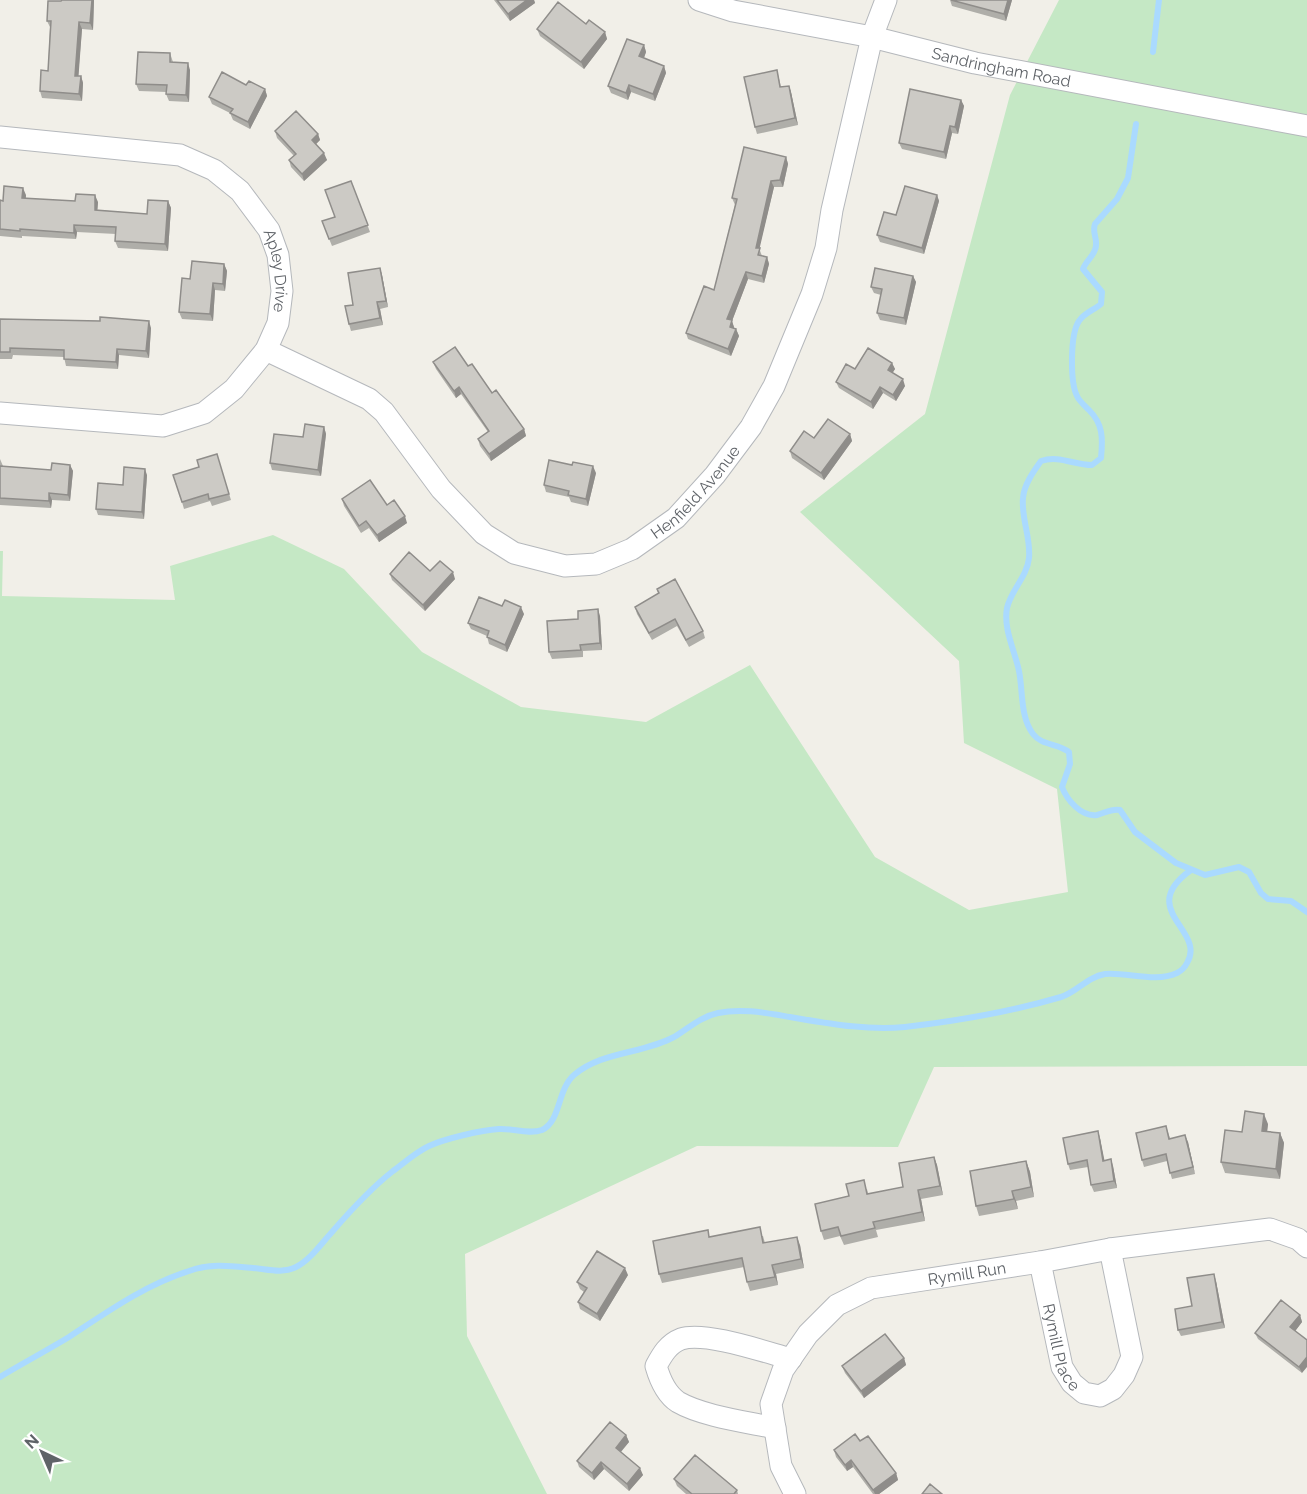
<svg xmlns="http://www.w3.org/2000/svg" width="1307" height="1494" font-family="Raleway,sans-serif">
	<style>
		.green { fill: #c5e8c5 }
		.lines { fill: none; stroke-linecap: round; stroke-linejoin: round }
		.stream { stroke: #aadaff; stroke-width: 6 }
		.minor-casing { stroke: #b5b8bc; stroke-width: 23 }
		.minor { stroke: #fff; stroke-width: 21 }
		.wall { fill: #afaea9 }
		.shaded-wall { fill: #8f8d8a }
		.building { fill: #cccac5; stroke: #8f8d8a; stroke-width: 1.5 }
		.labels { text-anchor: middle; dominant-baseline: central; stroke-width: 6; stroke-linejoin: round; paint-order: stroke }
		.street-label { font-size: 16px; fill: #5f6368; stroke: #fff }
	</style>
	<rect width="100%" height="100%" fill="#f1efe8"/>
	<!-- green -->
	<path class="green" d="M1059,0H1307V1066L934,1067L898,1147L697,1146L465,1254L467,1336L547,1494H0V551H3L2,596L175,600L170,566L273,535L344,569L422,652L521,707L646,722L750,665L875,857L969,910L1068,892L1057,789L964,743L959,661L800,512L925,414L1010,95Z"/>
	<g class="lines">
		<!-- stream -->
		<path class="stream" d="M1153,52L1159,0
			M1136,124L1128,178L1117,199L1095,224C1092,232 1097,238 1096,245C1096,255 1086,260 1083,269L1102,292L1101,304C1094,310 1084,313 1079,321C1070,334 1070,382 1077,396C1079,401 1085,406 1089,410C1103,424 1103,438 1101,458L1092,465C1074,465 1059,455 1041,461C1033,472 1024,485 1023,498C1021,518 1031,538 1029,558C1027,577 1011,590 1007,608C1003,629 1015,651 1019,671C1023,690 1020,717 1033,734C1042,746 1058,743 1069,752L1070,764L1062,787C1067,800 1081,817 1097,815C1105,813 1112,808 1120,810L1135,832L1176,863L1205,875L1239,867L1249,872L1261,893L1268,899L1291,901L1307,912
			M0,1377C23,1363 46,1351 69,1337C107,1312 145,1285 189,1271C210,1263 231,1266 253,1268C267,1269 282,1274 296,1267C310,1260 321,1244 332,1232C351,1210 370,1189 393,1171C404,1163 416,1152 429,1146C444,1139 481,1130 499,1129C512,1128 529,1135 542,1130C561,1121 557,1090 574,1075C602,1051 643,1054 674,1037C689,1028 700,1017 718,1013C742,1008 766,1013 790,1017C826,1023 867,1031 905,1027C957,1021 1010,1012 1061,997C1077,992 1087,977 1105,974C1128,972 1155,983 1177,973C1181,971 1185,967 1187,963C1207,930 1135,910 1191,870"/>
		<!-- minor casing -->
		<g class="minor-casing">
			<g id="minor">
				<path id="s1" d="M699,0L733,11L872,37L975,63L1307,126"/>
				<path id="s2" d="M0,137L180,155L214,170L240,191L269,230L278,255L282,291L278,323L266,350L234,389L204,413L163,426L0,413"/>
				<path id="s3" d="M266,350L369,399L384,412L441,489L484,534L514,553L565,566L596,564L632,549L676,518L715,475L751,427L774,386L812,294L826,248L832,210L872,37L886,0"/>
				<path id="s4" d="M1040,1262L1062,1367L1072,1383L1084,1393L1100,1396L1113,1389L1124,1375L1132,1357L1110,1249"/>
				<path d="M775,1428C747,1422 702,1416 678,1402C666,1394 660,1380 656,1366C662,1355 668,1344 681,1339C705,1331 765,1352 791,1359"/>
				<path id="s5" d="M795,1494L781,1466L771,1404L783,1370L808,1334L837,1305L871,1288L1040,1262L1110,1249L1270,1229L1298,1239L1307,1247"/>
			</g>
		</g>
		<!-- minor -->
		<use href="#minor" class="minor"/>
	</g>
	<!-- wall -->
	<path class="wall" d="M94,0L93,30L82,29L78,76H81L83,83L82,101L42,98L40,91L48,71L50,27L47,21L61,1Z
		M494,0H534L535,3L510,21Z
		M950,0H1012L1006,21L952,6Z
		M586,24L605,32L607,39L584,69L540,36L537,29Z
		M644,45L646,52L644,58L664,66L666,73L655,101L631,92L628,100L611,93L608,86Z
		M170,53L173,62L190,70L189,102L169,101L166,94L167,92L139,91L136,84Z
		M777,70L781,87L789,86L791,92L798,125L757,134L755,127Z
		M246,85L265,89L267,96L250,129L233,120L230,113L212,104L209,97Z
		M961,100L964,106L958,134L952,133L946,159L902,149L899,143Z
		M275,131L318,134L320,140L316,144L327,160L304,181L291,167L289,160L294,156L277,138Z
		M786,157L788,164L783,187H774L759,248L762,256L767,257L769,264L764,283L748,279L732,321L734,328L736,329L739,336L731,356L688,339L686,333L714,290L735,205L732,198Z
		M351,181L370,232L332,246L322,221L335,217Z
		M26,195V199L98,202L97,210L147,214L168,201L171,208L168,251L118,248L115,241L116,234L77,232L76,239L22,236V238L0,236V200L3,201Z
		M937,195L939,201L924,254L880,242L877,235L896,215Z
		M224,264L227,271L225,291L215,290L213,321L182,319L179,312L190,279Z
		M380,268L382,275L388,307L380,309L383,325L351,331L349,324L353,305Z
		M913,276L916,282L906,325L880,320L877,313L881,295L874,293L871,287Z
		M0,319L151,328L149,358L119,355L118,369L66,366L64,357L13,355L12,359H0Z
		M433,362L468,366L524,429L526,436L491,461L480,446L478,439L488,432L461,394L456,398L436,369Z
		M892,363L895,369L892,373L905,386L896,401L883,393L873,409L839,388L836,382L855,369Z
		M324,427L326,434L321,476L272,470L270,463L303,437Z
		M850,434L852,441L824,480L792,458L790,451L814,438Z
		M0,459L3,466L51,470L70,465L73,471L70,501L52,500L51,508L0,505Z
		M219,461L231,500L212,506L210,501L184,509L182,502Z
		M596,473L588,506L571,502L569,497L546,492L544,485Z
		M147,475L144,519L98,515L96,509L123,485Z
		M342,499L387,505L407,523L379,542L369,528L361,533L344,506Z
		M430,571L455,579L425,611L392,580L390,574Z
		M657,589L703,631L705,638L689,647L677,626L652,640L637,614L635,607L658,594Z
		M502,606L524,614L507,652L489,644L487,636L471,629L468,623Z
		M600,616L602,650L583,651V657L552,659L549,652L578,619Z
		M1268,1124L1267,1131L1280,1133L1284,1143L1280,1179L1225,1173L1221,1162L1242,1132Z
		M1166,1126L1170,1138L1188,1142L1195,1174L1172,1179L1167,1161L1144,1167L1142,1160Z
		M1100,1138L1104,1161L1113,1166L1117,1188L1094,1192L1091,1185L1088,1167L1070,1170L1068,1164Z
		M934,1157L937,1165L943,1195L921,1199L925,1221L876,1230L878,1237L844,1245L840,1236L824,1240L821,1231L849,1196L867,1189L868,1194L903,1187Z
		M1026,1161L1030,1172L1034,1197L1016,1201L1018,1209L979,1216L976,1206Z
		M763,1236L765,1243L800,1245L804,1268L776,1274L778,1285L750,1291L747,1282L744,1267L662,1283L659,1274L710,1237Z
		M628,1275L600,1321L580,1309L578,1302L584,1292L580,1289L577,1282Z
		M1216,1281L1225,1328L1181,1336L1178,1330L1192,1306Z
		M1300,1315L1302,1322L1295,1331L1302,1373L1258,1339L1255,1333Z
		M904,1358L906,1365L864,1398L845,1373L842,1366Z
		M626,1435L629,1442L621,1452L643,1475L629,1491L604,1469L594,1480L579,1467L577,1461Z
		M860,1441L896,1473L898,1480L879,1494H873L853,1467L847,1471L836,1457L834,1450Z
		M674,1479L737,1490L738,1494H686L677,1486Z"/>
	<!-- shaded-wall -->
	<path class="shaded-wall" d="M92,0H94L93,30L90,23Z
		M527,0H534L535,3L510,21L508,14Z
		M1008,0H1012L1006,21L1004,14Z
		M79,22L82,29L78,83L75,76Z
		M605,32L607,39L584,69L581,62Z
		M644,45L646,52L642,63L639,56Z
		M188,63L190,70L189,102L186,95Z
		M664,66L666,73L655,101L653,94Z
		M81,76L83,83L82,101L79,94Z
		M629,85L631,92L628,100L626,93Z
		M789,86L791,92L798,125L795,118Z
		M265,89L267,96L250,129L248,122Z
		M961,100L964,106L958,134L955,127Z
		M950,126L952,133L946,159L944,152Z
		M318,134L320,140L314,146L312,140Z
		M324,153L327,160L304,181L302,174Z
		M786,157L788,164L783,187L780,180Z
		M771,181L774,187L758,255L756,248Z
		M23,188L26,195L25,205L22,198Z
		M95,195L98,202L97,217L95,210Z
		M937,195L939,201L924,254L922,248Z
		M168,201L171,208L168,251L165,244Z
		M74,225L77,232L76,239L74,233Z
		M767,257L769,264L764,283L762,276Z
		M224,264L227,271L225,291L223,284Z
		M380,268L382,275L388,307L386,301Z
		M746,272L748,279L732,321L734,327L732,333L727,319Z
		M913,276L916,282L906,325L904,318Z
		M213,283L215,290L213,321L210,314Z
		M377,302L380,309L383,325L380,318Z
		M149,321L151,328L149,358L146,351Z
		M736,329L739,336L731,356L728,349Z
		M117,349L119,355L118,369L116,362Z
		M892,363L895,369L890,377L888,370Z
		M903,379L905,386L896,401L893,395Z
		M459,387L461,394L456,398L454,391Z
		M880,387L883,393L873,409L871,402Z
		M324,427L326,434L321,476L318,470Z
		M524,429L526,436L491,461L489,454Z
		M850,434L852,441L824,480L821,473Z
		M70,465L73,471L70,501L68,495Z
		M593,466L596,473L588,506L586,499Z
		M145,469L147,475L144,519L142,512Z
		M49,493L52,500L51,508L49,501Z
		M405,516L407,523L379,542L377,535Z
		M453,572L455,579L425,611L423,605Z
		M521,607L524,614L507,652L505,645Z
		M598,609L600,616L602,650L600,643Z
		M1264,1114L1268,1124L1266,1141L1262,1131Z
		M1098,1131L1100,1138L1106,1168L1103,1161Z
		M1280,1133L1284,1143L1280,1179L1276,1169Z
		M1185,1135L1188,1142L1195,1174L1193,1167Z
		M934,1157L937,1165L943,1195L940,1186Z
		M1111,1159L1113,1166L1117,1188L1114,1181Z
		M1026,1161L1030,1172L1034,1197L1031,1187Z
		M918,1190L921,1199L925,1221L922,1212Z
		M1012,1191L1016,1201L1018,1209L1014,1199Z
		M797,1237L800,1245L804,1268L801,1259Z
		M772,1265L776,1274L778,1285L775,1277Z
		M625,1268L628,1275L600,1321L597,1314Z
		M1214,1274L1216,1281L1225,1328L1222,1322Z
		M1300,1315L1302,1322L1293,1334L1290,1327Z
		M1307,1357V1367L1302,1373L1299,1367Z
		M904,1358L906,1365L864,1398L861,1391Z
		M626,1435L629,1442L618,1455L616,1448Z
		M851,1460L853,1467L847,1471L845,1465Z
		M601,1462L604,1469L594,1480L592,1473Z
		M640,1468L643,1475L629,1491L627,1484Z
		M896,1473L898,1480L879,1494H875L873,1490Z"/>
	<!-- building -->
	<path class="building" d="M62,0H92L90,23L79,22L75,76H81L79,94L40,91L41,70L48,71L51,21H47L48,1H61Z
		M497,0H527L508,14Z
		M951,0H1008L1004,14Z
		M558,2L586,24L589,20L605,32L581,62L537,29Z
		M627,39L644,45L639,56L664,66L653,94L629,85L626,93L608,86Z
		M138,52L170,53V62L188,63L186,95L166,94L167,85L136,84Z
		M777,70L780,87L789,86L795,118L755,127L744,77Z
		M222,72L246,85L249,81L265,89L248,122L230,113L233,109L209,97Z
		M910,89L961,100L955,127L950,126L944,152L899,143Z
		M296,111L318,134L312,140L324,153L302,174L289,160L296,154L275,131Z
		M744,147L786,157L780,180L771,181L756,248H760L758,255L767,257L762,276L746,272L727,319L732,320L730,327L736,329L728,349L686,333L704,286L714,290L737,199L732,198Z
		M351,181L368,225L329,239L322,221L335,217L325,190Z
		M4,186L23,188L22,198L75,201L76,194L95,195V210L147,214L148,200L168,201L165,244L115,241L116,227L74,225V233L20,229V231L0,229V200L3,201Z
		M905,186L937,195L922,248L877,235L884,212L896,215Z
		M192,261L224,264L223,284L213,283L210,314L179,312L182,278L190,279Z
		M380,268L386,301L377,302L380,318L349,324L345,306L353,305L348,273Z
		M875,268L913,276L904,318L877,313L882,289L871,287Z
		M100,317L149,321L146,351L117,349L116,362L64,359V350L10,348V352H0V319L100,321Z
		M455,347L468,366L472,364L492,393L496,390L524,429L489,454L478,439L489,431L459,387L454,391L433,362Z
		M868,348L892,363L888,370L903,379L893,395L880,387L871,402L836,382L846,364L855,369Z
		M828,419L850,434L821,473L790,451L804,431L814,438Z
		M305,424L324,427L318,470L270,463L274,434L303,437Z
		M217,454L229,494L209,499L208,494L182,502L173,475L199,467L197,460Z
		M549,460L572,465L573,462L593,466L586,499L568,495L569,491L544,485Z
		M52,463L70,465L68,495L49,493V501L0,498V466L51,470Z
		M124,467L145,469L142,512L96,509L98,483L123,485Z
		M370,480L387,505L394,500L405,516L377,535L366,521L359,526L342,499Z
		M409,552L430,571L440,561L453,572L423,605L390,574Z
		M675,579L703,631L686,640L675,619L649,633L635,607L659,593L657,589Z
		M479,597L502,606L505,600L521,607L505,645L487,637L489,631L468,623Z
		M598,609L600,643L580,645L581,650L549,652L547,621L578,619V611Z
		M1245,1111L1264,1114L1262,1131L1280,1133L1276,1169L1221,1162L1225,1130L1242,1132Z
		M1166,1126L1169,1139L1185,1135L1193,1167L1170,1173L1166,1154L1142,1160L1136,1133Z
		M1098,1131L1103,1161L1111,1159L1114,1181L1091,1185L1087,1160L1068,1164L1063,1138Z
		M934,1157L940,1186L918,1190L922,1212L873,1222L875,1228L841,1236L838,1227L821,1231L815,1204L849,1196L846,1184L864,1180L867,1194L903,1187L899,1163Z
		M1026,1161L1031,1187L1012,1191L1014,1199L976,1206L970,1171Z
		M760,1227L763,1243L797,1237L801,1259L772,1265L775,1277L747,1282L742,1258L659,1274L653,1241L708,1230L709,1237Z
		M597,1251L625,1268L597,1314L578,1302L587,1288L577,1282Z
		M1214,1274L1222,1322L1178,1330L1175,1309L1192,1306L1187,1278Z
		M1281,1300L1300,1315L1290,1327L1307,1340V1357L1299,1367L1255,1333Z
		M885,1334L904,1358L861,1391L842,1366Z
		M610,1422L626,1435L616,1448L640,1468L627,1484L601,1462L592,1473L577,1461Z
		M855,1434L860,1441L868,1436L896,1473L873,1490L851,1460L845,1465L834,1450Z
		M695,1455L737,1490L734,1494H692L674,1479Z
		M930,1484L942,1494H922Z"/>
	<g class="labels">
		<!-- street labels -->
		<g class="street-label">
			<text stroke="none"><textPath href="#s1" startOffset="310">Sandringham Road</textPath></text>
			<text stroke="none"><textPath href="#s2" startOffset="342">Apley Drive</textPath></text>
			<text stroke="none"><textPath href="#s3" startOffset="536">Henfield Avenue</textPath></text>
			<text stroke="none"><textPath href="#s5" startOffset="350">Rymill Run</textPath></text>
			<text stroke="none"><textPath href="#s4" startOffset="88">Rymill Place</textPath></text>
		</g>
	</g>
	<!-- north arrow -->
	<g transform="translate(42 1452) rotate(316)" stroke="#ffffff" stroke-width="4.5" paint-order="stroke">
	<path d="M0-4.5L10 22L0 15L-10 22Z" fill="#5f6368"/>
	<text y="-9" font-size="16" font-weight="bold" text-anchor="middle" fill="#5f6368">N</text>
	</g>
</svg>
